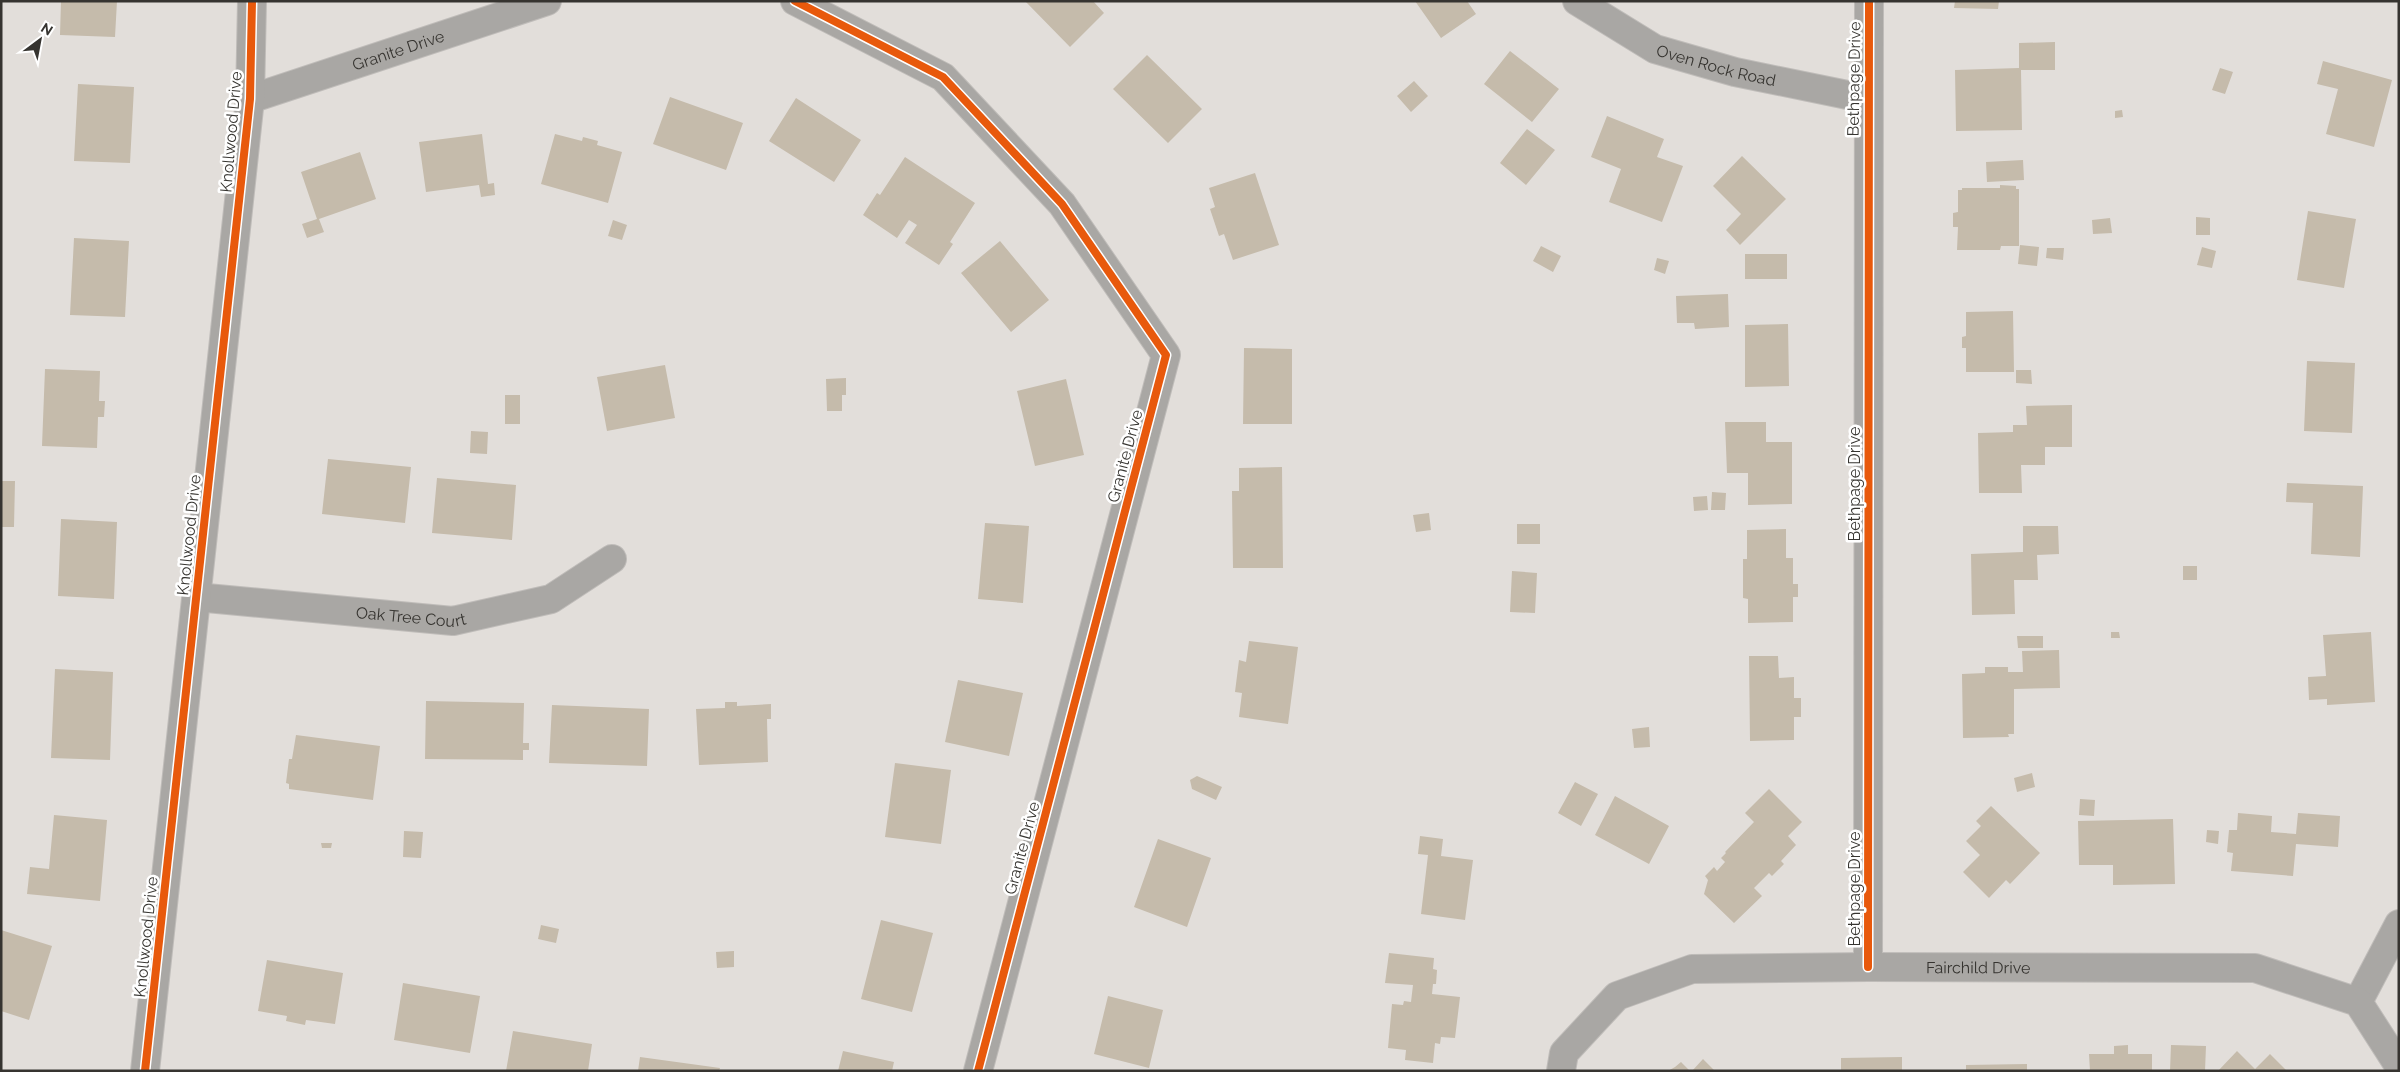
<svg xmlns="http://www.w3.org/2000/svg" width="2400" height="1072" font-family="Raleway,sans-serif">
	<style>
		.building { fill: #c5bbab }
		.lines { fill: none; stroke-linecap: round; stroke-linejoin: round }
		.street-casing { stroke: #bfbcb9; stroke-width: 30 }
		.street { stroke: #a9a7a4; stroke-width: 28 }
		.cycleway-casing { stroke: #fff; stroke-width: 11 }
		.cycleway { stroke: #e8590c; stroke-width: 8 }
		.labels { text-anchor: middle; dominant-baseline: central; stroke-width: 5; stroke-linejoin: round; paint-order: stroke }
		.street-label { font-size: 16px; fill: #363430; stroke: #fff }
	</style>
	<rect width="100%" height="100%" fill="#e2deda"/>
	<!-- building -->
	<path class="building" d="M61,1H117L115,37L60,35Z
		M1025,1H1093L1104,13L1070,47Z
		M1415,1H1467L1476,14L1441,38Z
		M1955,1H1999L1998,9L1954,8Z
		M2055,42V70H2021L2022,130L1956,131L1955,70L2019,68V43Z
		M1510,51L1559,89L1532,122L1484,84Z
		M1147,55L1202,109L1168,143L1113,89Z
		M2323,61L2392,80L2374,147L2326,134L2338,89L2317,84Z
		M2220,68L2233,72L2225,94L2212,90Z
		M1414,81L1428,96L1411,112L1397,96Z
		M78,84L134,87L130,163L74,161Z
		M670,97L743,123L726,170L653,144Z
		M796,98L861,140L834,182L769,141Z
		M2122,110L2123,117L2115,118V111Z
		M1607,116L1664,139L1657,157L1683,166L1662,222L1609,202L1621,169L1591,157Z
		M1527,129L1555,150L1526,185L1500,163Z
		M482,134L488,184L494,183L495,195L481,197L479,185L426,192L419,142Z
		M555,134L582,141L583,137L598,141L597,145L622,152L608,203L541,184Z
		M360,152L376,199L319,219L324,232L307,238L302,224L317,219L301,172Z
		M1742,156L1786,199L1740,245L1726,230L1741,214L1713,186Z
		M905,157L975,203L950,242L953,244L939,265L905,243L917,225L909,220L897,238L863,215L877,193L880,195Z
		M2023,160L2024,180L1987,182L1986,162Z
		M1255,173L1279,245L1233,260L1224,234L1219,236L1210,209L1215,207L1209,188Z
		M2000,185L2016,186V189H2019V246H2001L2000,250H1957L1958,227H1953V213L1958,212V190H1962V188H2000Z
		M2308,211L2356,219L2344,288L2297,280Z
		M2196,217L2210,218V235H2196Z
		M2110,218L2112,233L2093,234L2092,220Z
		M613,220L627,225L622,240L608,236Z
		M74,238L129,241L125,317L70,315Z
		M1000,241L1049,300L1011,332L961,273Z
		M2020,245L2039,247L2037,266L2018,264Z
		M1541,246L1561,256L1553,272L1533,261Z
		M2202,247L2216,251L2212,268L2197,265Z
		M2047,248H2064L2063,260L2046,258Z
		M1745,254H1787V279H1745Z
		M1657,258L1669,261L1665,274L1654,270Z
		M1728,294L1729,327L1695,329L1694,323H1677L1676,296Z
		M2013,311L2014,372H1966V348H1962V337L1966,336V312Z
		M1788,324L1789,386L1745,387V325Z
		M1244,348L1292,349V424H1243Z
		M2307,361L2355,363L2352,433L2304,431Z
		M665,365L675,418L607,431L597,377Z
		M45,369L100,371L99,401H105L104,417H98L97,448L42,446Z
		M2016,370H2031L2032,384L2016,383Z
		M846,378V395H842V411H827L826,379Z
		M1066,379L1084,455L1035,466L1017,391Z
		M505,395H520V424H505Z
		M2072,405V447H2045V465H2021L2022,493H1979L1978,433L2013,432V425H2027L2026,406Z
		M1725,422H1766V442H1792V504L1748,505V473H1727Z
		M471,431L488,432L487,454L470,453Z
		M328,459L411,467L405,523L322,514Z
		M1282,467L1283,568H1233L1232,491H1239V468Z
		M437,478L516,485L512,540L432,533Z
		M1,481H15L14,527H1Z
		M2287,483L2363,486L2360,557L2311,554L2313,503L2286,502Z
		M1712,492L1726,493L1725,510H1711Z
		M1707,496L1708,510L1694,511L1693,497Z
		M1429,513L1431,530L1416,532L1413,515Z
		M61,519L117,522L114,599L58,596Z
		M985,523L1029,526L1023,603L978,599Z
		M1517,524H1540V544H1517Z
		M2023,526H2058L2059,554L2037,555L2038,580H2014L2015,614L1972,615L1971,554L2023,552Z
		M1786,529V558H1793V584H1798V597H1793V622L1748,623V599L1743,598V559H1747V530Z
		M2183,566H2197V580H2183Z
		M1512,571L1537,573L1535,613L1510,612Z
		M2111,632H2119L2120,638H2111Z
		M2371,632L2375,702L2327,705V699L2309,700L2308,677L2326,676L2323,635Z
		M2017,636H2043V648H2018Z
		M1249,641L1298,647L1288,724L1239,717L1242,693L1235,692L1239,660L1246,662Z
		M2059,650L2060,688L2014,689V734H2008L2009,737L1963,738L1962,674L1985,673V667H2008V672H2023L2022,651Z
		M1749,656H1778L1779,678L1794,677V698H1801V717H1794V740L1750,741Z
		M55,669L113,672L110,760L51,758Z
		M958,680L1023,693L1009,756L945,742Z
		M426,701L524,703L523,743H529V750H523V760L425,759Z
		M725,702H737V706L771,704V719H767L768,762L699,765L696,709L725,708Z
		M552,705L649,709L647,766L549,763Z
		M1649,727L1650,747L1634,748L1632,729Z
		M296,735L380,746L373,800L289,789V784L286,783L289,759H292Z
		M895,763L951,770L941,844L885,837Z
		M2032,773L2035,787L2017,792L2014,778Z
		M1197,776L1222,787L1216,800L1192,789L1190,780Z
		M1575,782L1598,794L1581,826L1558,813Z
		M1769,789L1802,822L1788,836L1796,845L1781,861L1784,864L1772,876L1769,873L1754,888L1762,896L1734,923L1704,894L1708,880L1705,876L1714,867L1717,871L1725,862L1721,858L1726,853L1725,852L1754,822L1745,813Z
		M1615,796L1669,826L1649,864L1595,835Z
		M2080,799L2095,800L2094,816L2079,815Z
		M1991,806L2040,853L2010,884L2006,880L1989,898L1963,872L1980,855L1966,841L1981,826L1976,821Z
		M2238,813L2272,816L2271,832L2296,834L2298,813L2340,816L2338,847L2296,844L2293,876L2231,871L2233,853L2227,852L2229,830H2237Z
		M54,815L107,820L100,901L27,894L30,867L49,869Z
		M2173,819L2175,884L2113,885V865H2079L2078,821Z
		M2207,830L2219,831L2218,844L2206,842Z
		M404,831L423,832L421,858L403,857Z
		M1420,836L1443,839L1441,856L1473,860L1465,920L1421,914L1428,855L1418,854Z
		M1158,839L1211,858L1187,927L1134,907Z
		M321,843H332L331,848H322Z
		M881,920L933,933L912,1012L861,999Z
		M541,925L559,929L556,943L538,939Z
		M1,930L52,946L29,1020L1,1011Z
		M734,951V967L717,968L716,952Z
		M1389,953L1434,958L1433,969L1437,970L1436,984H1433L1432,994L1460,997L1455,1038L1441,1037L1440,1044L1435,1043L1433,1063L1405,1060L1406,1050L1388,1048L1392,1004L1403,1005L1404,1001L1411,1002L1413,985L1385,983Z
		M267,960L343,973L335,1024L306,1020L305,1025L286,1021L287,1016L258,1011Z
		M403,983L480,996L470,1053L394,1040Z
		M1108,996L1163,1010L1149,1068L1094,1054Z
		M513,1031L592,1044L588,1071H506Z
		M2128,1045V1054H2152V1071H2090L2089,1054H2114V1046Z
		M2171,1045L2206,1046L2205,1071H2170Z
		M843,1051L894,1062L892,1071H838Z
		M2237,1051L2255,1069L2270,1054L2287,1071H2218Z
		M640,1057L720,1068L719,1071H638Z
		M1902,1057V1071H1841V1058Z
		M1703,1059L1715,1071H1692Z
		M1681,1062L1690,1071H1668L1675,1067Z
		M2027,1064V1071H1966V1065Z"/>
	<g class="lines">
		<!-- street casing -->
		<g class="street-casing">
			<g id="street">
				<path d="M795,1L943,77L1062,204L1166,355L978,1071"/>
				<path id="s1" d="M1577,1L1655,49L1735,72L1867,99"/>
				<path id="s2" d="M250,99L547,1"/>
				<path id="s3" d="M196,597L453,621L551,599L612,559"/>
				<path d="M1868,967L1869,1"/>
				<path d="M2358,1002L2399,924"/>
				<path d="M145,1071L250,99L252,1"/>
				<path id="s4" d="M1561,1071L1564,1053L1617,996L1692,969L1868,967L2255,968L2358,1002L2399,1066"/>
			</g>
		</g>
		<!-- street -->
		<use href="#street" class="street"/>
		<!-- cycleway casing -->
		<g class="cycleway-casing">
			<path id="cycleway" d="M795,1L943,77L1062,204L1166,355L978,1071
				M1868,967L1869,1
				M145,1071L250,99L252,1"/>
		</g>
		<!-- cycleway -->
		<use href="#cycleway" class="cycleway"/>
	</g>
	<g class="labels">
		<!-- street labels -->
		<g class="street-label">
			<text stroke="none"><textPath href="#s2" startOffset="156">Granite Drive</textPath></text>
			<text stroke="none"><textPath href="#s1" startOffset="155">Oven Rock Road</textPath></text>
			<text transform="translate(1854 79) rotate(-89)">Bethpage Drive</text>
			<text transform="translate(231 132) rotate(-85)">Knollwood Drive</text>
			<text transform="translate(1125 456) rotate(-75)">Granite Drive</text>
			<text transform="translate(1854 484) rotate(-90)">Bethpage Drive</text>
			<text transform="translate(189 535) rotate(-84)">Knollwood Drive</text>
			<text stroke="none"><textPath href="#s3" startOffset="216">Oak Tree Court</textPath></text>
			<text transform="translate(1022 848) rotate(-75)">Granite Drive</text>
			<text transform="translate(1854 889) rotate(-90)">Bethpage Drive</text>
			<text transform="translate(146 937) rotate(-84)">Knollwood Drive</text>
			<text stroke="none"><textPath href="#s4" startOffset="462">Fairchild Drive</textPath></text>
		</g>
	</g>
	<!-- border -->
	<rect width="2400" height="1072" fill="none" stroke="#363430" stroke-width="5"/>
	<!-- north arrow -->
	<g transform="translate(40 40) rotate(32)" stroke="#ffffff" stroke-width="4" paint-order="stroke">
	<path d="M0-4L9 19L0 12L-9 19Z" fill="#363430"/>
	<text y="-8" font-size="14" font-weight="bold" text-anchor="middle" fill="#363430">N</text>
	</g>
</svg>
